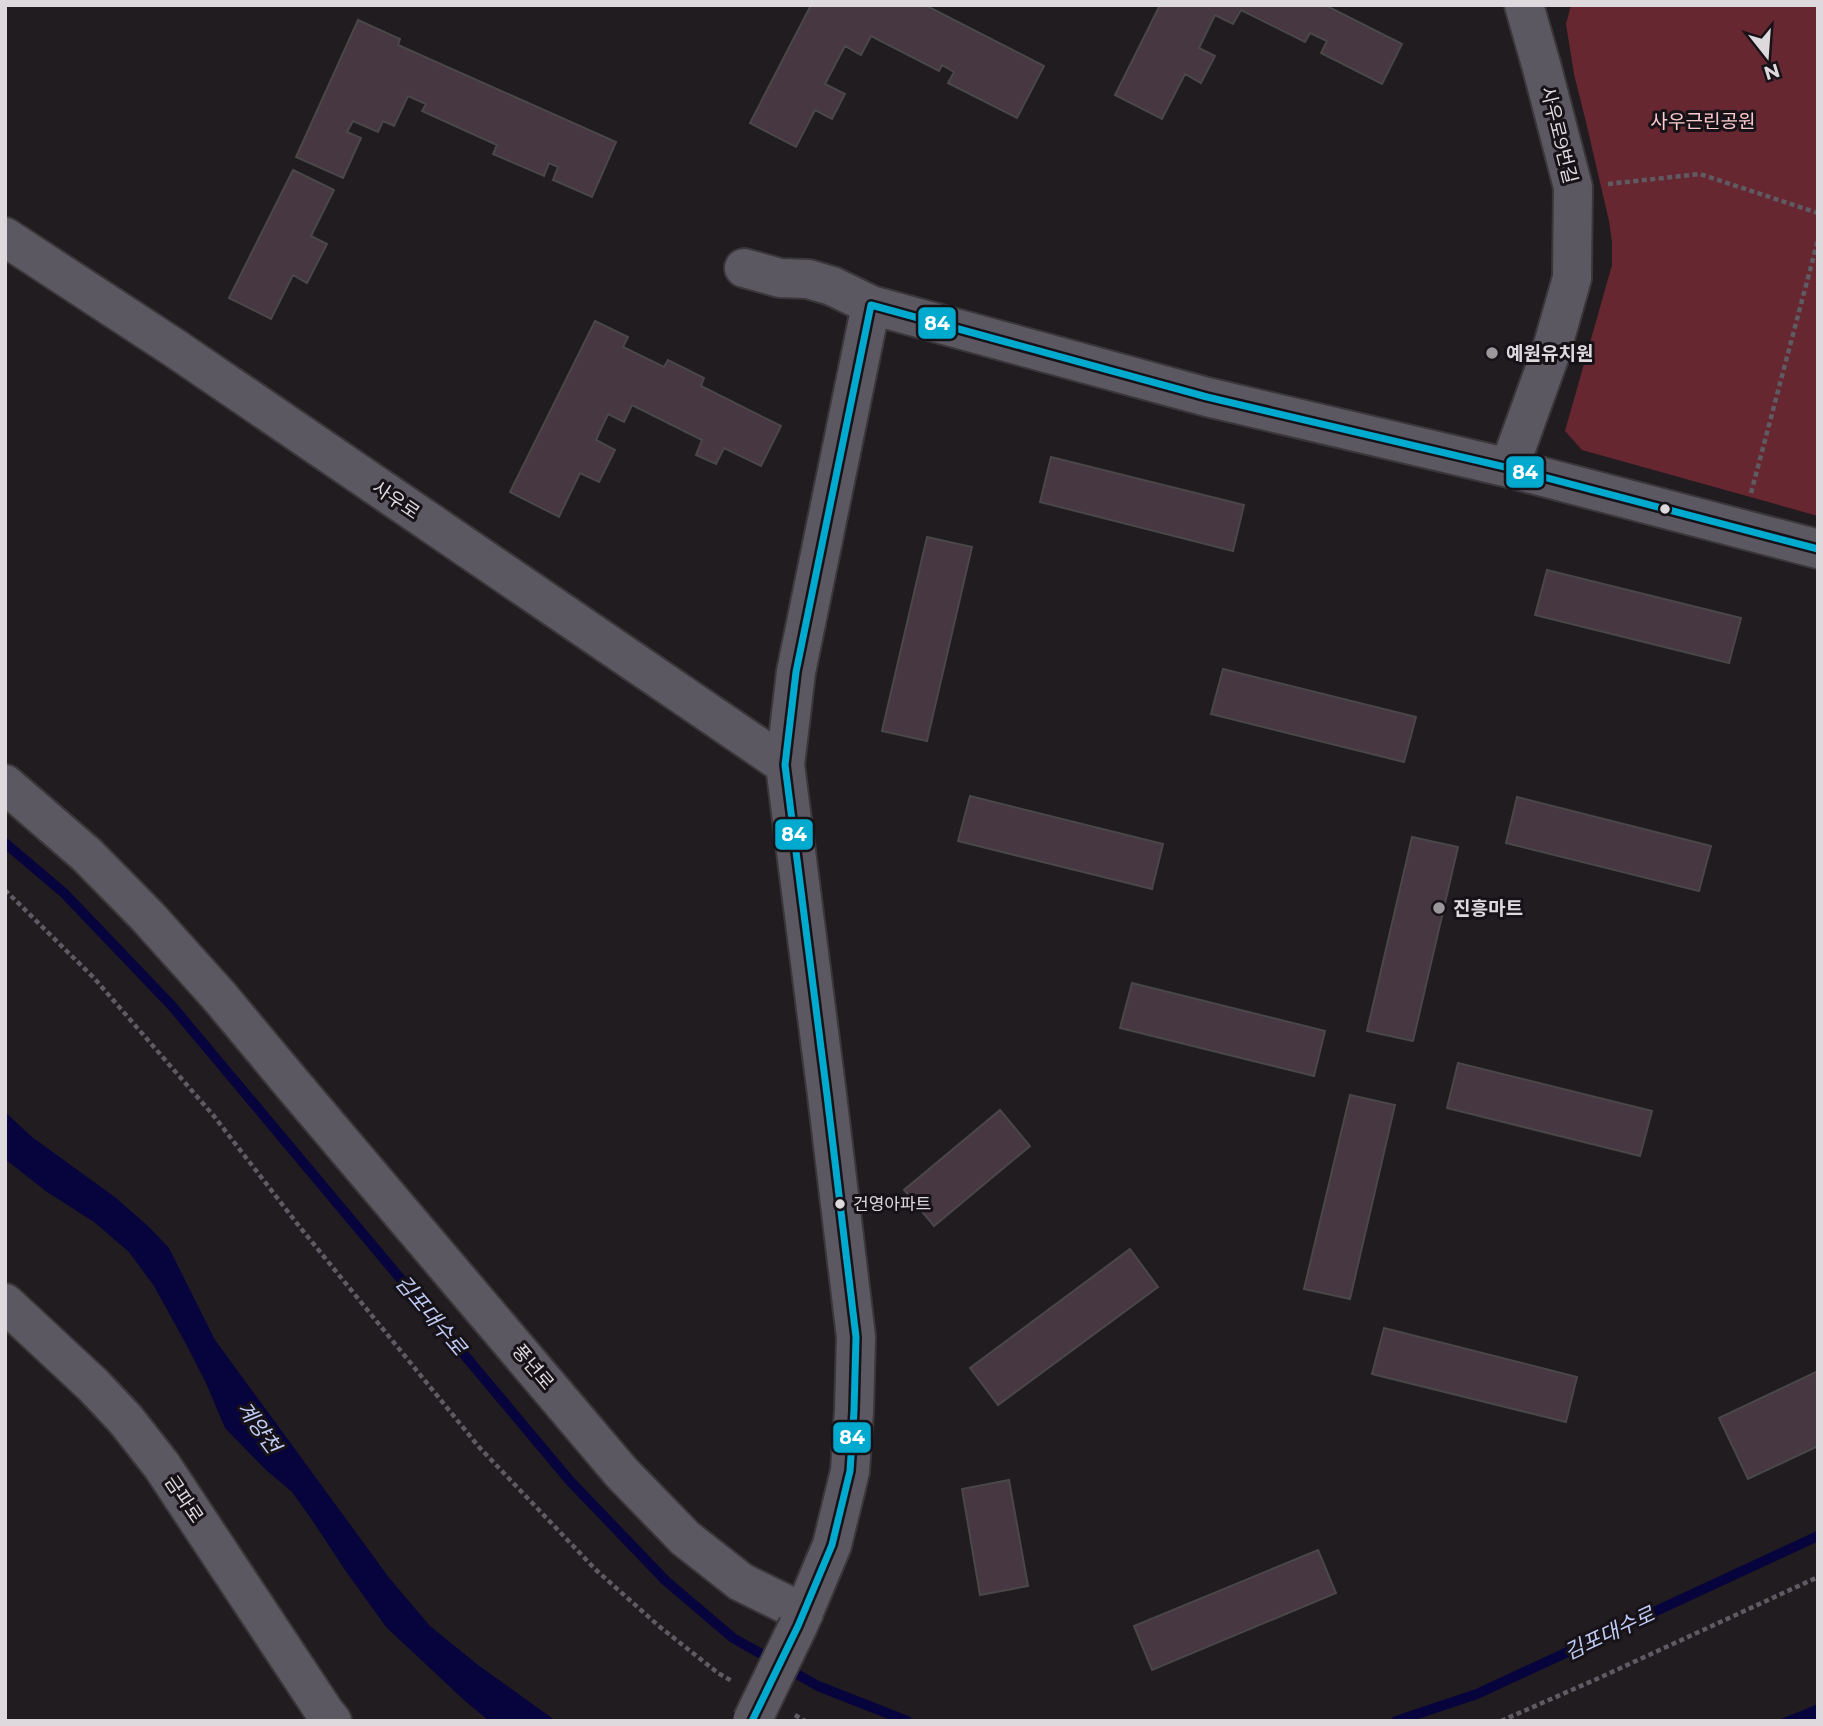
<svg xmlns="http://www.w3.org/2000/svg" width="1823" height="1726" font-family="Montserrat,'Noto Sans KR',sans-serif">
	<style>
		.green { fill: #672731 }
		.water { fill: #07033c }
		.lines { fill: none; stroke-linecap: round; stroke-linejoin: round }
		.stream { stroke: #07033c; stroke-width: 10 }
		.building { fill: #463741; stroke: #4a4749; stroke-width: 2 }
		.minor-casing { stroke: #3a373a; stroke-width: 42 }
		.path { stroke: #5e5b62; stroke-width: 4.5; stroke-dasharray: 5 3.5; stroke-linecap: butt }
		.minor { stroke: #5c5861; stroke-width: 38 }
		.minor-bridge-casing { stroke: #3a373a; stroke-width: 42; stroke-linecap: butt }
		.minor-bridge { stroke: #5c5861; stroke-width: 38 }
		.bus-1-casing { stroke: #171218; stroke-width: 12 }
		.bus-1 { stroke: #00a9ce; stroke-width: 7 }
		.poi-dot { fill: #9b979b; stroke: #171218; stroke-width: 2.5 }
		.bus-dot { fill: #ddd9dd; stroke: #171218; stroke-width: 2.5 }
		.labels { text-anchor: middle; dominant-baseline: central; stroke-width: 6; stroke-linejoin: round; paint-order: stroke }
		.bus-label { font-size: 17px; fill: #ddd9dd; stroke: #171218; text-anchor: start }
		.park-label { font-size: 19px; fill: #fcc9cc; stroke: #171218 }
		.street-label { font-size: 19px; fill: #ddd9dd; stroke: #171218 }
		.poi-label { font-size: 19px; font-weight: bold; fill: #ddd9dd; stroke: #171218; text-anchor: start }
		.water-label { font-size: 21px; font-style: italic; fill: #c0cdf6; stroke: #171218 }
		.line-badge { stroke: #171218; stroke-width: 2.5 }
		.badge-label { font-size: 19px; text-anchor: middle; font-weight: bold; fill: #fff }
	</style>
	<rect width="100%" height="100%" fill="#201c20"/>
	<!-- green -->
	<path class="green" d="M1571,5H1818V516L1582,450L1565,431L1612,265V242L1609,221L1586,122L1574,74L1566,24Z"/>
	<!-- water -->
	<path class="water" d="M5,1112L32,1137L116,1198L149,1227L169,1248L215,1340L390,1579L430,1626L478,1665L556,1721H489L464,1700L386,1627L345,1570L310,1517L292,1492L266,1470L225,1428L206,1383L186,1344L154,1286L129,1252L94,1222L47,1192L5,1159Z
		M1818,1704V1721H1776Z"/>
	<g class="lines">
		<!-- stream -->
		<path class="stream" d="M5,843L64,893L172,1006L570,1481L666,1581L733,1638L818,1686L907,1721
			M1396,1721L1477,1694L1818,1536"/>
	</g>
	<!-- building -->
	<path class="building" d="M811,5H925L1044,66L1017,118L948,83L954,72L942,65L939,71L871,36L861,55L845,46L825,84L845,94L832,119L815,110L796,147L750,123Z
		M1160,5H1325L1402,44L1382,84L1321,53L1327,41L1310,33L1305,42L1241,10L1233,24L1215,15L1199,48L1215,56L1201,83L1185,74L1162,119L1115,95Z
		M358,20L400,39L398,45L616,142L592,197L553,180L558,167L549,163L544,176L493,154L497,145L422,111L426,104L408,96L394,126L383,121L378,132L353,121L347,132L361,138L343,178L296,157Z
		M293,170L334,190L311,236L327,244L307,283L293,275L271,319L229,298Z
		M595,321L628,337L623,347L664,367L668,360L704,378L701,386L781,426L761,466L724,448L716,464L696,455L702,440L632,405L624,422L608,414L596,440L615,450L599,482L580,473L559,517L510,492Z
		M1051,457L1244,505L1233,551L1040,502Z
		M927,537L972,547L927,741L882,731Z
		M1547,570L1741,618L1729,663L1535,615Z
		M1223,669L1416,717L1404,762L1211,714Z
		M970,796L1163,844L1152,889L958,841Z
		M1517,797L1711,846L1699,891L1506,843Z
		M1412,837L1458,847L1413,1041L1367,1031Z
		M1132,983L1325,1031L1314,1076L1120,1028Z
		M1458,1063L1652,1111L1640,1156L1447,1108Z
		M1350,1095L1395,1105L1350,1299L1304,1289Z
		M1000,1110L1030,1146L934,1226L904,1190Z
		M1130,1249L1158,1287L998,1405L970,1368Z
		M1384,1328L1577,1377L1566,1422L1372,1374Z
		M1818,1371V1446L1748,1479L1719,1418Z
		M1009,1480L1028,1586L980,1595L962,1489Z
		M1318,1550L1336,1593L1152,1670L1134,1626Z"/>
	<g class="lines">
		<!-- minor casing -->
		<g class="minor-casing">
			<path id="minor" d="M5,237L176,349L785,765
				M744,268L780,278L808,279L832,286L871,305
				M1509,468L1551,352L1572,278L1573,187L1542,68L1524,5
				M5,784L87,855L148,917L219,996L294,1086L621,1472L685,1538L741,1582L804,1613
				M5,1303L93,1385L126,1420L162,1466L324,1711L332,1721
				M798,1626L832,1545L850,1471L854,1411L856,1337L827,1095L785,765L796,672L871,305L1207,397L1509,468L1818,549"/>
		</g>
		<!-- path -->
		<path class="path" d="M1608,184L1700,174L1818,213
			M1751,493L1818,240
			M5,890L94,978L213,1115L299,1226L479,1447L596,1570L660,1627L718,1673L732,1681
			M795,1715L805,1721
			M1501,1721L1599,1678L1818,1577"/>
		<!-- minor -->
		<use href="#minor" class="minor"/>
		<!-- minor-bridge casing -->
		<g class="minor-bridge-casing">
			<path id="minor-bridge" d="M752,1721L798,1626"/>
		</g>
		<!-- minor-bridge -->
		<use href="#minor-bridge" class="minor-bridge"/>
		<!-- bus-1 casing -->
		<g class="bus-1-casing">
			<path id="bus-1" d="M752,1721L798,1626L832,1545L850,1471L854,1411L856,1337L827,1095L785,765L796,672L871,305L1207,397L1509,468L1818,549"/>
		</g>
		<!-- bus-1 -->
		<use href="#bus-1" class="bus-1"/>
	</g>
	<!-- markers -->
	<g class="poi-dot">
		<circle cx="1492" cy="353" r="7"/>
		<circle cx="1439" cy="908" r="7"/>
	</g>
	<g class="bus-dot">
		<circle cx="1665" cy="509" r="6"/>
		<circle cx="840" cy="1204" r="6"/>
	</g>
	<g class="labels">
		<!-- bus labels -->
		<g class="bus-label">
			<text x="853" y="1204">건영아파트</text>
		</g>
		<!-- park labels -->
		<g class="park-label">
			<text x="1703" y="121">사우근린공원</text>
		</g>
		<!-- street labels -->
		<g class="street-label">
			<text transform="translate(1559 135) rotate(76)">사우로9번길</text>
			<text transform="translate(396 500) rotate(34)">사우로</text>
			<text transform="translate(533 1367) rotate(50)">풍년로</text>
			<text transform="translate(184 1499) rotate(56)">금파로</text>
		</g>
		<!-- poi labels -->
		<g class="poi-label">
			<text x="1506" y="353">예원유치원</text>
			<text x="1453" y="908">진흥마트</text>
		</g>
		<!-- water labels -->
		<g class="water-label">
			<text transform="translate(431 1315) rotate(50)">김포대수로</text>
			<text transform="translate(259 1427) rotate(54)">계양천</text>
			<text transform="translate(1609 1633) rotate(-25)">김포대수로</text>
		</g>
	</g>
	<g class="line-badge">
		<rect x="917" y="306" width="40" height="34" rx="7" fill="#00a9ce"/>
		<rect x="1505" y="455" width="40" height="34" rx="7" fill="#00a9ce"/>
		<rect x="774" y="818" width="40" height="33" rx="7" fill="#00a9ce"/>
		<rect x="832" y="1421" width="40" height="33" rx="7" fill="#00a9ce"/>
	</g>
	<g class="badge-label">
		<text x="937" y="330">84</text>
		<text x="1525" y="479">84</text>
		<text x="794" y="841">84</text>
		<text x="852" y="1444">84</text>
	</g>
	<!-- border -->
	<rect width="1823" height="1726" fill="none" stroke="#ddd9dd" stroke-width="14"/>
	<!-- north arrow -->
	<g transform="translate(1767 56) rotate(163)" stroke="#171218" stroke-width="5" paint-order="stroke">
	<path d="M0-5L12 26L0 18L-12 26Z" fill="#ddd9dd"/>
	<text y="-10" font-size="19" font-weight="bold" text-anchor="middle" fill="#ddd9dd">N</text>
	</g>
</svg>
